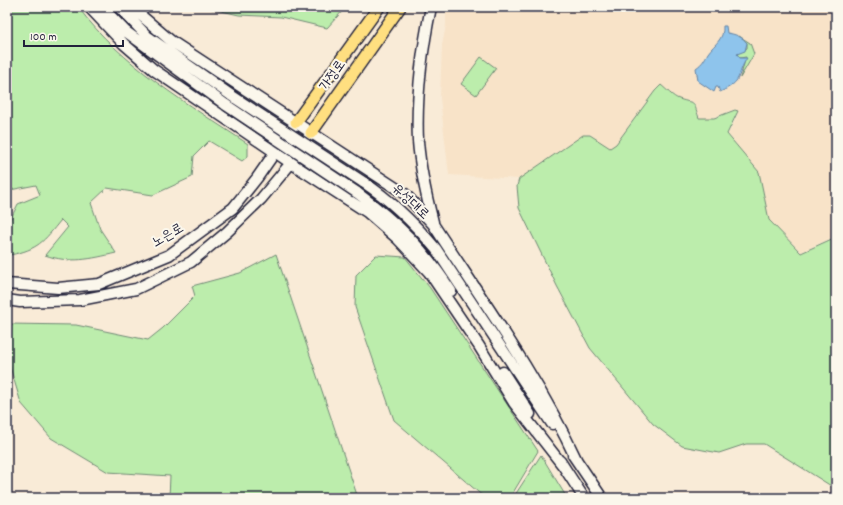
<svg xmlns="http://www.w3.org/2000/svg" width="843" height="505" font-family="Dekko,'Poor Story',sans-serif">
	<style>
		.built { fill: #f8e3c8 }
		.green { fill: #bcedac; stroke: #6f8874 }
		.water { fill: #8ec4ec; stroke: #6383a5 }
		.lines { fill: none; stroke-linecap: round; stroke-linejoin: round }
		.secondary-casing { stroke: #22223b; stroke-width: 13 }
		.primary-casing { stroke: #22223b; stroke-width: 14 }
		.secondary { stroke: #fbf7ec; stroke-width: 10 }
		.primary { stroke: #ffdf80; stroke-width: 11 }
		.secondary-bridge-casing { stroke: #22223b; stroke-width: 13; stroke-linecap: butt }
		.secondary-bridge { stroke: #fbf7ec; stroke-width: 10 }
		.labels { text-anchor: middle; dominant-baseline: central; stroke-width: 4; stroke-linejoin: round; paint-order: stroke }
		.street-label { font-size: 14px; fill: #22223b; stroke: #fbf7ec }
	</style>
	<rect width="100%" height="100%" fill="#f9ebd7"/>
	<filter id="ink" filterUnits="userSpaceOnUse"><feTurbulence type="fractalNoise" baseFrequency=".025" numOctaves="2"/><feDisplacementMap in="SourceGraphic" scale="8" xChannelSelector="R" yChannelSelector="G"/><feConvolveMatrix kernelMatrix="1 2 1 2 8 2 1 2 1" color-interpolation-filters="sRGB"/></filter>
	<g filter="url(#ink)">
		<!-- built -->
		<path class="built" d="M446,7H836V236L801,252L769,220L759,172L728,134L737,116L738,111L735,109L730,111L708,119L700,118L695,104L691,101L678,99L661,85L655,90L616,144L610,148L590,134L583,135L519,179L449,175L440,98L442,45L446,25Z"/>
		<!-- green -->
		<path class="green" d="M7,7H78C122,66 188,104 248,144V156L242,161L209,141L194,156L192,177L153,195L107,188L91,203L100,229L116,253C91,259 70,264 45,255L68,227L61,220C43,242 39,249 10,255L9,222L18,204L40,195L36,185L10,190L7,186Z
			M204,7H346L327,28L281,17L239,15Z
			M739,36L750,43L754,54L740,78L746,57L740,58L737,54L747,48V43Z
			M481,57L496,68L476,95L461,84Z
			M661,85C666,89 673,97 679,99C697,105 692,98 699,118H714L735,110L738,111L727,134L759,172L769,220L801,253L836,237V489L764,444H746L719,453L682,446L653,424L590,348L557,286L519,208L517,186L519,179L583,135H590L610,148L616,144L655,91Z
			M276,254L358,498H169L170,476L108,472L51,438L21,403L7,357V324L76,325L148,340L163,328L195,296L192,286L240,273Z
			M376,255L405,257L430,288L538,451L511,496L485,498L394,420L355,307L356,275Z
			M541,455L567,498H513Z"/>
		<!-- water -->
		<path class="water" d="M723,26H726L727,33C735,34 743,37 747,43L745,51L737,54L740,58H747C736,75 744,81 720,92L718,87H716L714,92L698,81L696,68C703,63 704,60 708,53C715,43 724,40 723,26Z"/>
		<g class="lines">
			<!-- secondary casing -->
			<g class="secondary-casing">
				<path id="secondary" d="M89,7L124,44L154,70L291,163L367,212L398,239L429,272L479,346L514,403L564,467
					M102,7L125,31L226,105
					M119,7L147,36L232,96
					M131,7L171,41L405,194L433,224C483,301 538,377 577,461
					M431,7C422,50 416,96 418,141C420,168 426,195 433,222
					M363,182C391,200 414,223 436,249L552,424
					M356,192C398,223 423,248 451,291
					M7,284L58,288L99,284L169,255L233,208L257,178L296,122
					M7,300L20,302L80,300L136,289L191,262L227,232L261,199L291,163L311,133
					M503,372L530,414
					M573,455L602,498
					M560,461L584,498"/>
			</g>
			<!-- primary casing -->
			<g class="primary-casing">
				<path id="primary" d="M296,122L379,7
					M311,133L400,7"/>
			</g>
			<!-- secondary -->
			<use href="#secondary" class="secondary"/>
			<!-- primary -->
			<use href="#primary" class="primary"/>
			<!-- secondary-bridge casing -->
			<g class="secondary-bridge-casing">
				<path id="secondary-bridge" d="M232,96L363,182
					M226,105L356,192"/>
			</g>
			<!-- secondary-bridge -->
			<use href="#secondary-bridge" class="secondary-bridge"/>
		</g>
	</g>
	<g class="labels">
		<!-- street labels -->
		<g class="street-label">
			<text transform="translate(333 76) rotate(-55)">가정로</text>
			<text transform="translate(410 202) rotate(43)">유성대로</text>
			<text transform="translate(168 236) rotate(-31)">노은로</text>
		</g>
	</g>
	<!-- margin -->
	<rect width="843" height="505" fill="none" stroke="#fbf7ec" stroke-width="24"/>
	<rect x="12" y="12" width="819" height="481" fill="none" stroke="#22223b" stroke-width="1.5" filter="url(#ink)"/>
	<!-- scale -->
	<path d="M24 40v6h99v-6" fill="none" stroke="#22223b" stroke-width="2"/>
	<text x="30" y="40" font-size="12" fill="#22223b" stroke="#fbf7ec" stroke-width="3" paint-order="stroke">100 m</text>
</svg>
